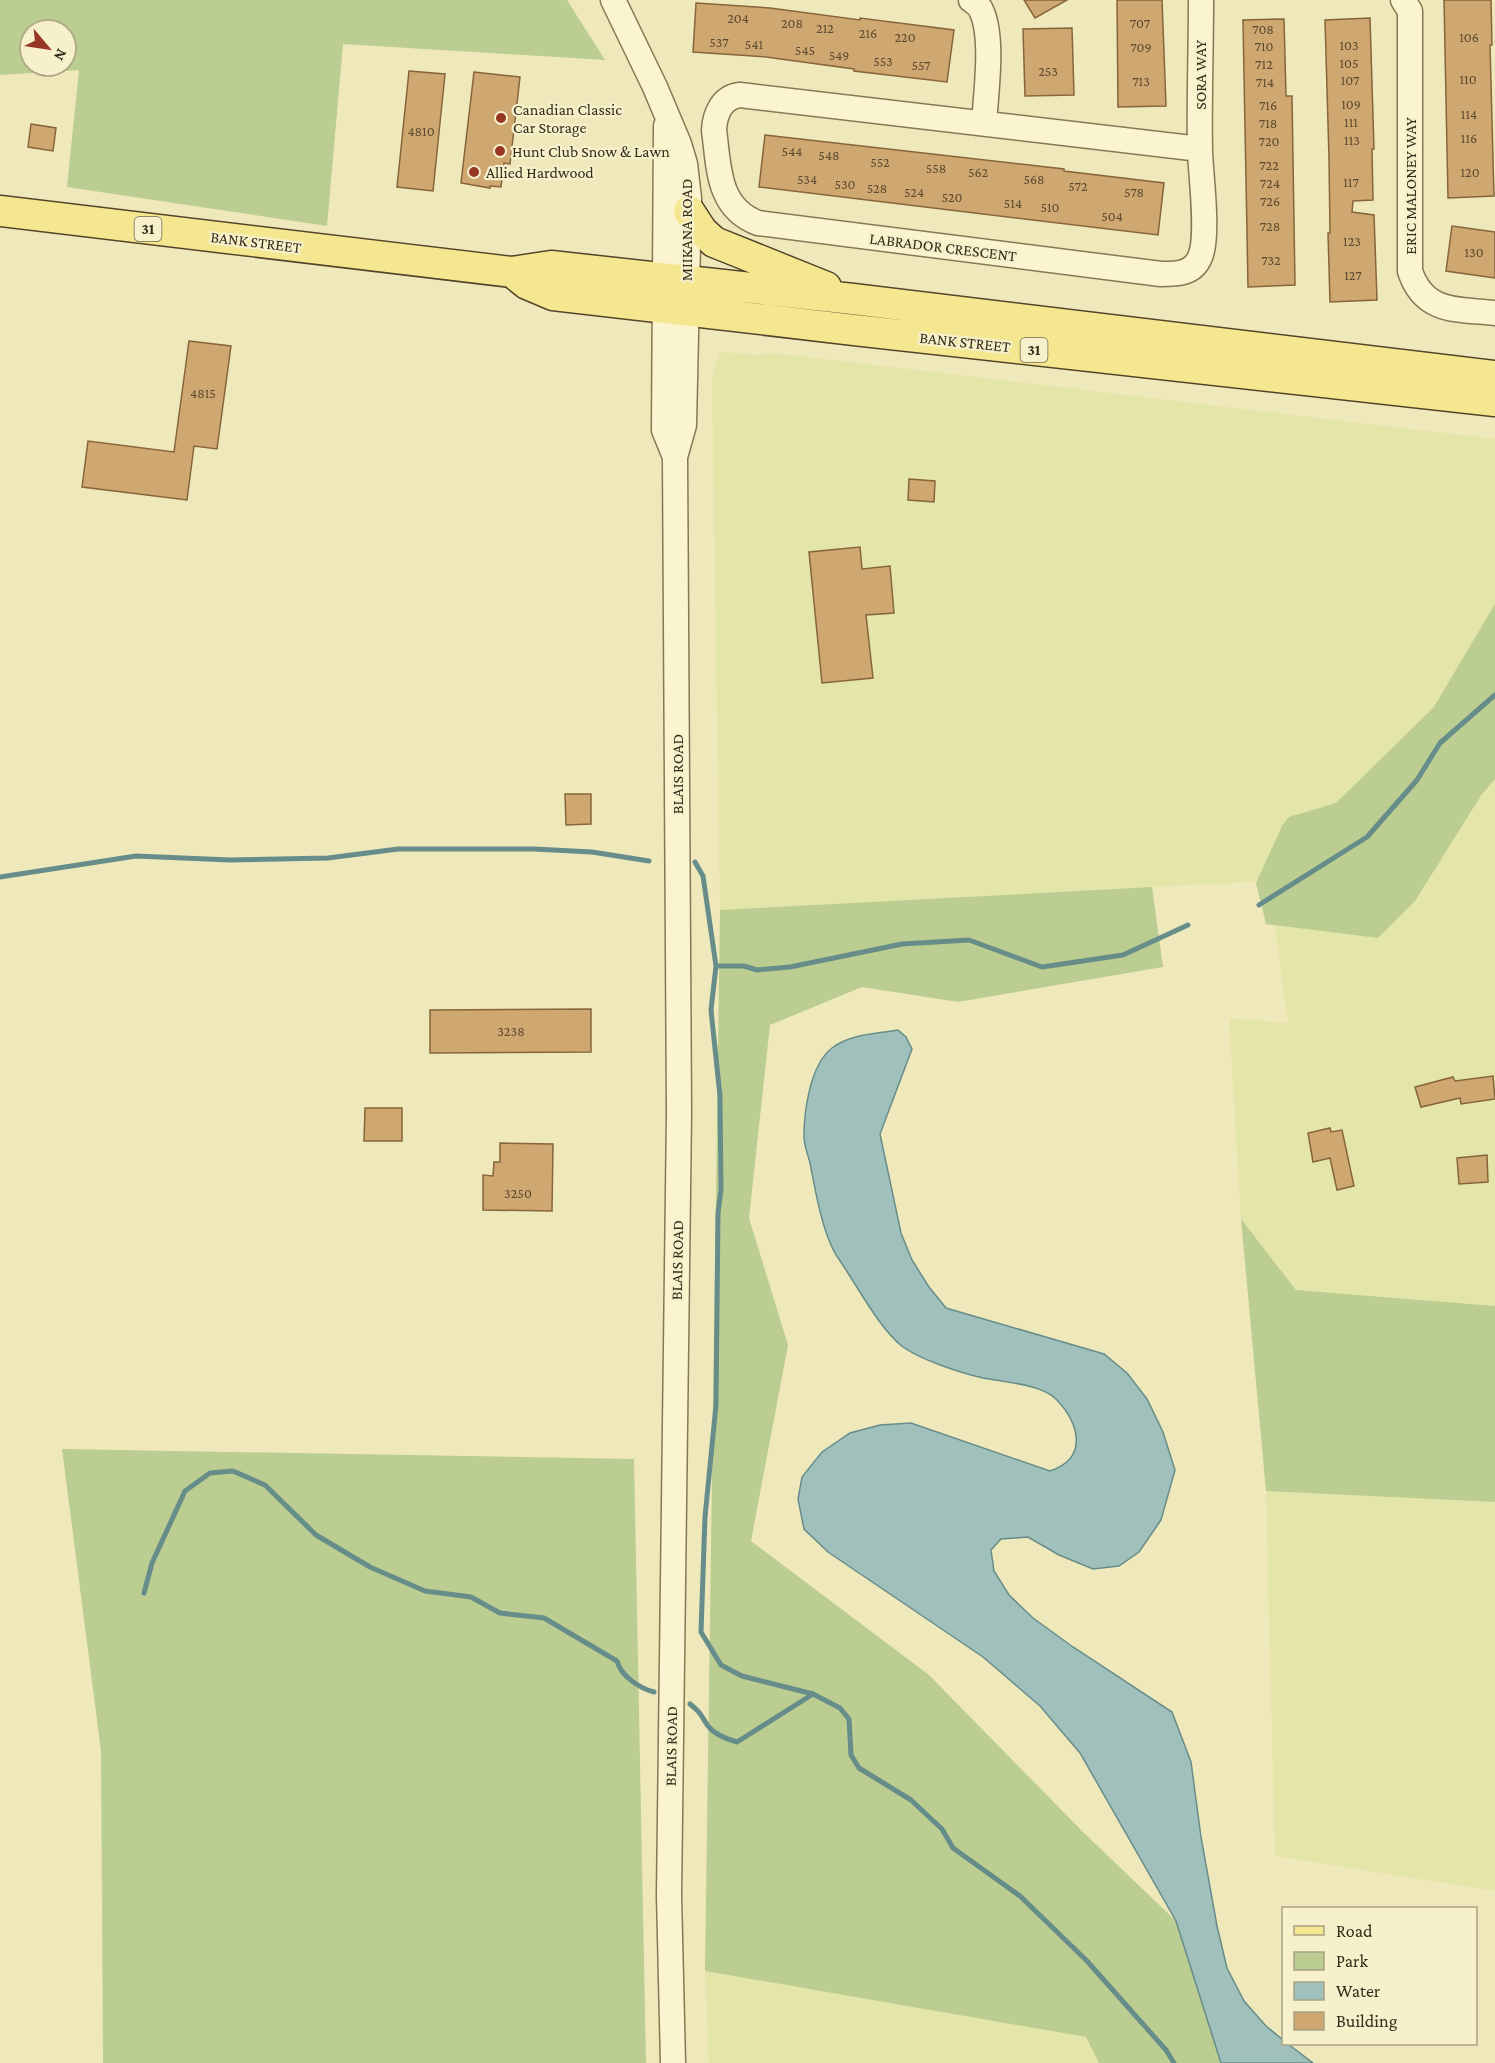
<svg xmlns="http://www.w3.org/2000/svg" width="1495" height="2063" font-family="'Crimson Pro',serif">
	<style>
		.farmland { fill: #e4e5a9 }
		.green { fill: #bbcd90; fill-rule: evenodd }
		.water { fill: #a0c0bc; stroke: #678d8a; stroke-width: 1.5 }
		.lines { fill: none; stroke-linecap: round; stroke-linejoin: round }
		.stream { stroke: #678d8a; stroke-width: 5 }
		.building { fill: #cfa770; stroke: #86653a; stroke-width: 1.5 }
		.minor-casing { stroke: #877855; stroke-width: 27 }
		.major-casing { stroke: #54442a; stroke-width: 33 }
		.minor { stroke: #faf4cf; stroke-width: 24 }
		.major { stroke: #f5e790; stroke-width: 30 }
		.poi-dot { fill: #973623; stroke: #f6f1cb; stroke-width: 2 }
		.labels { text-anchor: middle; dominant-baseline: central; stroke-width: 4.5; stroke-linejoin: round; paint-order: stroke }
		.number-label { font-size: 14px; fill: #5c4b30 }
		.shield { fill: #f6f1cb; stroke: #6f674f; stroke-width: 1.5 }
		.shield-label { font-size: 15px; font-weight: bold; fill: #352c1a }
		.street-label { font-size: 16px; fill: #352c1a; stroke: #f6f1cb }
		.poi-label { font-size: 16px; fill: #352c1a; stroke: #f6f1cb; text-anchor: start }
	</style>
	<rect width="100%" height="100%" fill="#efe8bb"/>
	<!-- farmland -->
	<path class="farmland" d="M720,352L758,355L774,353L1495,439V1306L1296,1290L1241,1219L1229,1018L1288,1023L1269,881L720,910L712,380Z
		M1266,1491L1495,1502V1891L1275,1856Z
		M705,1971L1086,2037L1099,2063H709Z"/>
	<!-- green -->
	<path class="green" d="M0,0H567L605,60L343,44L327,226L67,187L79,70L0,75ZM30,30H66V66H30Z
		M1495,604V779L1482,794L1415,901L1378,938L1266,924L1256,883L1282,826L1289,817L1336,803L1434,707Z
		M1152,887L1163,967L958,1002L862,987L770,1025L749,1218L788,1345L751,1541L929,1675L1083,1832L1176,1921L1221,2063H1099L1086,2037L705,1971L720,910Z
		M1241,1219L1296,1290L1495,1306V1502L1266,1491Z
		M62,1449L634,1459L646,2063H103L101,1751Z"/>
	<!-- water -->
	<path class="water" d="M898,1030L906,1037L912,1049L880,1134L901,1233L912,1260L929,1287L946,1308L1104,1354L1127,1373L1147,1399L1163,1432L1175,1470L1161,1520L1139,1552L1119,1566L1093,1569L1059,1555L1028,1537L1001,1539L991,1550L994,1571L1009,1595L1033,1618L1073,1647L1172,1712L1191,1762L1201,1837L1217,1926L1227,1968L1244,2001L1266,2026L1283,2040L1284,2044H1288L1313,2063H1221L1176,1921L1080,1753L1040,1706L983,1657L828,1552L804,1529L798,1499L802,1477L822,1452L850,1433L880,1425L911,1423L1050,1471C1089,1458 1079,1423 1056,1399C1041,1384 1003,1382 983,1378C961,1373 921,1360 903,1347C882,1331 861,1293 846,1270C842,1263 835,1255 832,1247C821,1224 815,1189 810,1163C808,1155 804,1145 804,1137C804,1111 810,1065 832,1048C850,1034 876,1034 898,1030Z"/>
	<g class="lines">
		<!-- stream -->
		<path class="stream" d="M695,862L703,876L716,966L711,1010L720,1096L721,1190L718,1213L716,1405L705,1517L701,1632L721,1665L742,1676L813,1694L840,1708L849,1719L851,1755L859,1768L911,1800L942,1829L953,1848L1020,1896L1087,1961L1166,2050L1174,2063
			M0,877L136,856L230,860L328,858L398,849H534L592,852L649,861
			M1259,905L1367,837L1417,780L1440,743L1495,695
			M716,966H744L757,970L790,967L902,944L969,940L1042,967L1123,955L1188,925
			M144,1593L152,1563L185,1491L210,1473L233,1471L265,1485L316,1535L370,1567L425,1591L471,1597L500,1613L544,1618L617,1661C621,1676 639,1688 654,1692
			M690,1704C702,1714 700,1714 708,1726C715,1735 727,1739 737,1742L813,1694"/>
	</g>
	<!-- building -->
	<path class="building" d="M1024,0H1067L1035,18Z
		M1117,0H1162L1166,106L1118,107Z
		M1444,0H1491L1492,45H1490L1494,196L1448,198Z
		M696,3L770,8L860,20V18L954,30L947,82L854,71V69L766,57L693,52Z
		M1370,18L1374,149H1372L1373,200L1353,201L1352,212L1374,215L1377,300L1330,302L1328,233H1330L1329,158L1325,20Z
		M1284,19L1286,96H1292L1295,285L1248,287L1243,20Z
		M1072,28L1074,95L1025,96L1023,29Z
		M409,71L445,74L433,191L397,187Z
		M474,72L520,77L510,164L504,163L501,187L490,186V188L461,183Z
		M31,124L56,128L53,151L28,147Z
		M765,135L1064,169V171L1164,183L1158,235L759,187Z
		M1452,226L1495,232V278L1446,271Z
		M189,341L231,346L217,449L194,446L187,500L82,487L88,441L174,452Z
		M909,479L935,481L934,502L908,500Z
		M860,547L862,569L890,566L894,613L866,615L873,678L822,683L809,552Z
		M565,794H591V824L566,825Z
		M591,1009V1052L430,1053V1010Z
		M1493,1076L1495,1099L1461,1104L1460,1098L1421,1107L1415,1087L1453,1077L1455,1081Z
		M365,1108H402V1141H364Z
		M1330,1128L1331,1132L1342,1130L1354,1186L1337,1190L1330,1158L1313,1162L1308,1133Z
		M500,1143L553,1144L552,1211L483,1210V1175L493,1176L494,1162H500Z
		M1487,1155L1488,1182L1459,1184L1457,1158Z"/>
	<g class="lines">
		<!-- minor casing -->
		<g class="minor-casing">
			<path id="minor" d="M613,0L655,87L679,144L685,164L689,198L684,425L675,457L679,1113L669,1895L673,2063
				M971,0C975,3 979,5 981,10C994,36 986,93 984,123
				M1403,0L1410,11V271C1424,314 1458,309 1495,313
				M666,126L664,430L675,457
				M1200,149L740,95C722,97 715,114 714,130C719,166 717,208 758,223L1161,274C1177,274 1193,274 1200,257C1209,237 1201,176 1200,152C1199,101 1201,50 1201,0"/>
		</g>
		<!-- major casing -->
		<g class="major-casing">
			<path id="major" d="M0,211L512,272L551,266L853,299L1495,376
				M689,211L702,231L714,242L826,287
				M512,272L527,284L553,295L863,331L1495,401"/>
		</g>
		<!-- minor -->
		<use href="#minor" class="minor"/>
		<!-- major -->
		<use href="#major" class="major"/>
	</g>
	<!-- markers -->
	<g class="poi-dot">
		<circle cx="501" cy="118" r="6"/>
		<circle cx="500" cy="151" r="6"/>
		<circle cx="474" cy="172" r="6"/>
	</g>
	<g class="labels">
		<!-- number labels -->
		<g class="number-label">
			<text x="738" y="18">204</text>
			<text x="792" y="23">208</text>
			<text x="1140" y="23">707</text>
			<text x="825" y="28">212</text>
			<text x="1263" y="29">708</text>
			<text x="868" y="33">216</text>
			<text x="905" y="37">220</text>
			<text x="1469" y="37">106</text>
			<text x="719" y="42">537</text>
			<text x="754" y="44">541</text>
			<text x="1349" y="45">103</text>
			<text x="1264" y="46">710</text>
			<text x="1141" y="47">709</text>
			<text x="805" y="50">545</text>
			<text x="839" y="55">549</text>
			<text x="883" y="61">553</text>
			<text x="1349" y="63">105</text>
			<text x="1264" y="64">712</text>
			<text x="921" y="65">557</text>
			<text x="1048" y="71">253</text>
			<text x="1468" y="79">110</text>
			<text x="1350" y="80">107</text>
			<text x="1141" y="81">713</text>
			<text x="1265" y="82">714</text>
			<text x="1351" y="104">109</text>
			<text x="1268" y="105">716</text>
			<text x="1469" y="114">114</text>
			<text x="1351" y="122">111</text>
			<text x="1268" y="123">718</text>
			<text x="421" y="131">4810</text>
			<text x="1469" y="138">116</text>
			<text x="1352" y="140">113</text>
			<text x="1269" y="141">720</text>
			<text x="792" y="151">544</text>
			<text x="829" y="155">548</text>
			<text x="880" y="162">552</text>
			<text x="1269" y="165">722</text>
			<text x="936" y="168">558</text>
			<text x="978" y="172">562</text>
			<text x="1470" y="172">120</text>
			<text x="807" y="179">534</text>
			<text x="1034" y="179">568</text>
			<text x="1351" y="182">117</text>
			<text x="1270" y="183">724</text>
			<text x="845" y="184">530</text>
			<text x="1078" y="186">572</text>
			<text x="877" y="188">528</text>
			<text x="914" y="192">524</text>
			<text x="1134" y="192">578</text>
			<text x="952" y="197">520</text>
			<text x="1270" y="201">726</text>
			<text x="1013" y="203">514</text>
			<text x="1050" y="207">510</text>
			<text x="1112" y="216">504</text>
			<text x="1270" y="226">728</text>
			<text x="1352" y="241">123</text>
			<text x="1474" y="252">130</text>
			<text x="1271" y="260">732</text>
			<text x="1353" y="275">127</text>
			<text x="203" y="393">4815</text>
			<text x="511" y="1031">3238</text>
			<text x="518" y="1193">3250</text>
		</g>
		<!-- shield labels -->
		<g class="shield">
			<rect x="134.5" y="217" width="27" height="24" rx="4.5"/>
			<rect x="1020.5" y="338" width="27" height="24" rx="4.5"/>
		</g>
		<g class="shield-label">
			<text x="148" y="229">31</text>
			<text x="1034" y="350">31</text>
		</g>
		<!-- street labels -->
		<g class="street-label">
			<text transform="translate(1200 75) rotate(-90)">SORA WAY</text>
			<text transform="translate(1410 186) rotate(-90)">ERIC MALONEY WAY</text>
			<text transform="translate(686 230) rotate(-90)">MIIKANA ROAD</text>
			<text transform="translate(256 242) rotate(7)">BANK STREET</text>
			<text transform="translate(943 247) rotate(7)">LABRADOR CRESCENT</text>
			<text transform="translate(965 342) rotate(6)">BANK STREET</text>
			<text transform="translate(677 774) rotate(-90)">BLAIS ROAD</text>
			<text transform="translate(677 1260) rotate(-89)">BLAIS ROAD</text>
			<text transform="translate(671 1746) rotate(-89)">BLAIS ROAD</text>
		</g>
		<!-- poi labels -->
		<g class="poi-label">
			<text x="513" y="109">Canadian Classic<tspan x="513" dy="18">Car Storage</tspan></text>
			<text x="512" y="151">Hunt Club Snow &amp; Lawn</text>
			<text x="486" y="172">Allied Hardwood</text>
		</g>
	</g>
	<!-- legend -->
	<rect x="1282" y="1907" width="195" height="138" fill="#f6f1cb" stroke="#a9a284" stroke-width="1.5"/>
	<rect x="1294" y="1926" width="30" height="9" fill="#f5e790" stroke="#a9a284" stroke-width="1.5"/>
	<text x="1336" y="1937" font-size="18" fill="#352c1a">Road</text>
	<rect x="1294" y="1952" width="30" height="18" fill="#bbcd90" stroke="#a9a284" stroke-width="1.5"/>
	<text x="1336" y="1967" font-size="18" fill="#352c1a">Park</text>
	<rect x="1294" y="1982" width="30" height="18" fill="#a0c0bc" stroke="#a9a284" stroke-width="1.5"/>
	<text x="1336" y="1997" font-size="18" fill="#352c1a">Water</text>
	<rect x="1294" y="2012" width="30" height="18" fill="#cfa770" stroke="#a9a284" stroke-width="1.5"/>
	<text x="1336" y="2027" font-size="18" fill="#352c1a">Building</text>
	<!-- north arrow -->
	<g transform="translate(48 48) rotate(119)"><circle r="28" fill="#f6f1cb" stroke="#a9a284" stroke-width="1.5"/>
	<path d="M0-4.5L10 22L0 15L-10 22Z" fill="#973623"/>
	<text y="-9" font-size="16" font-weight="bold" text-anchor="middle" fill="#352c1a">N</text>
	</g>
</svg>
